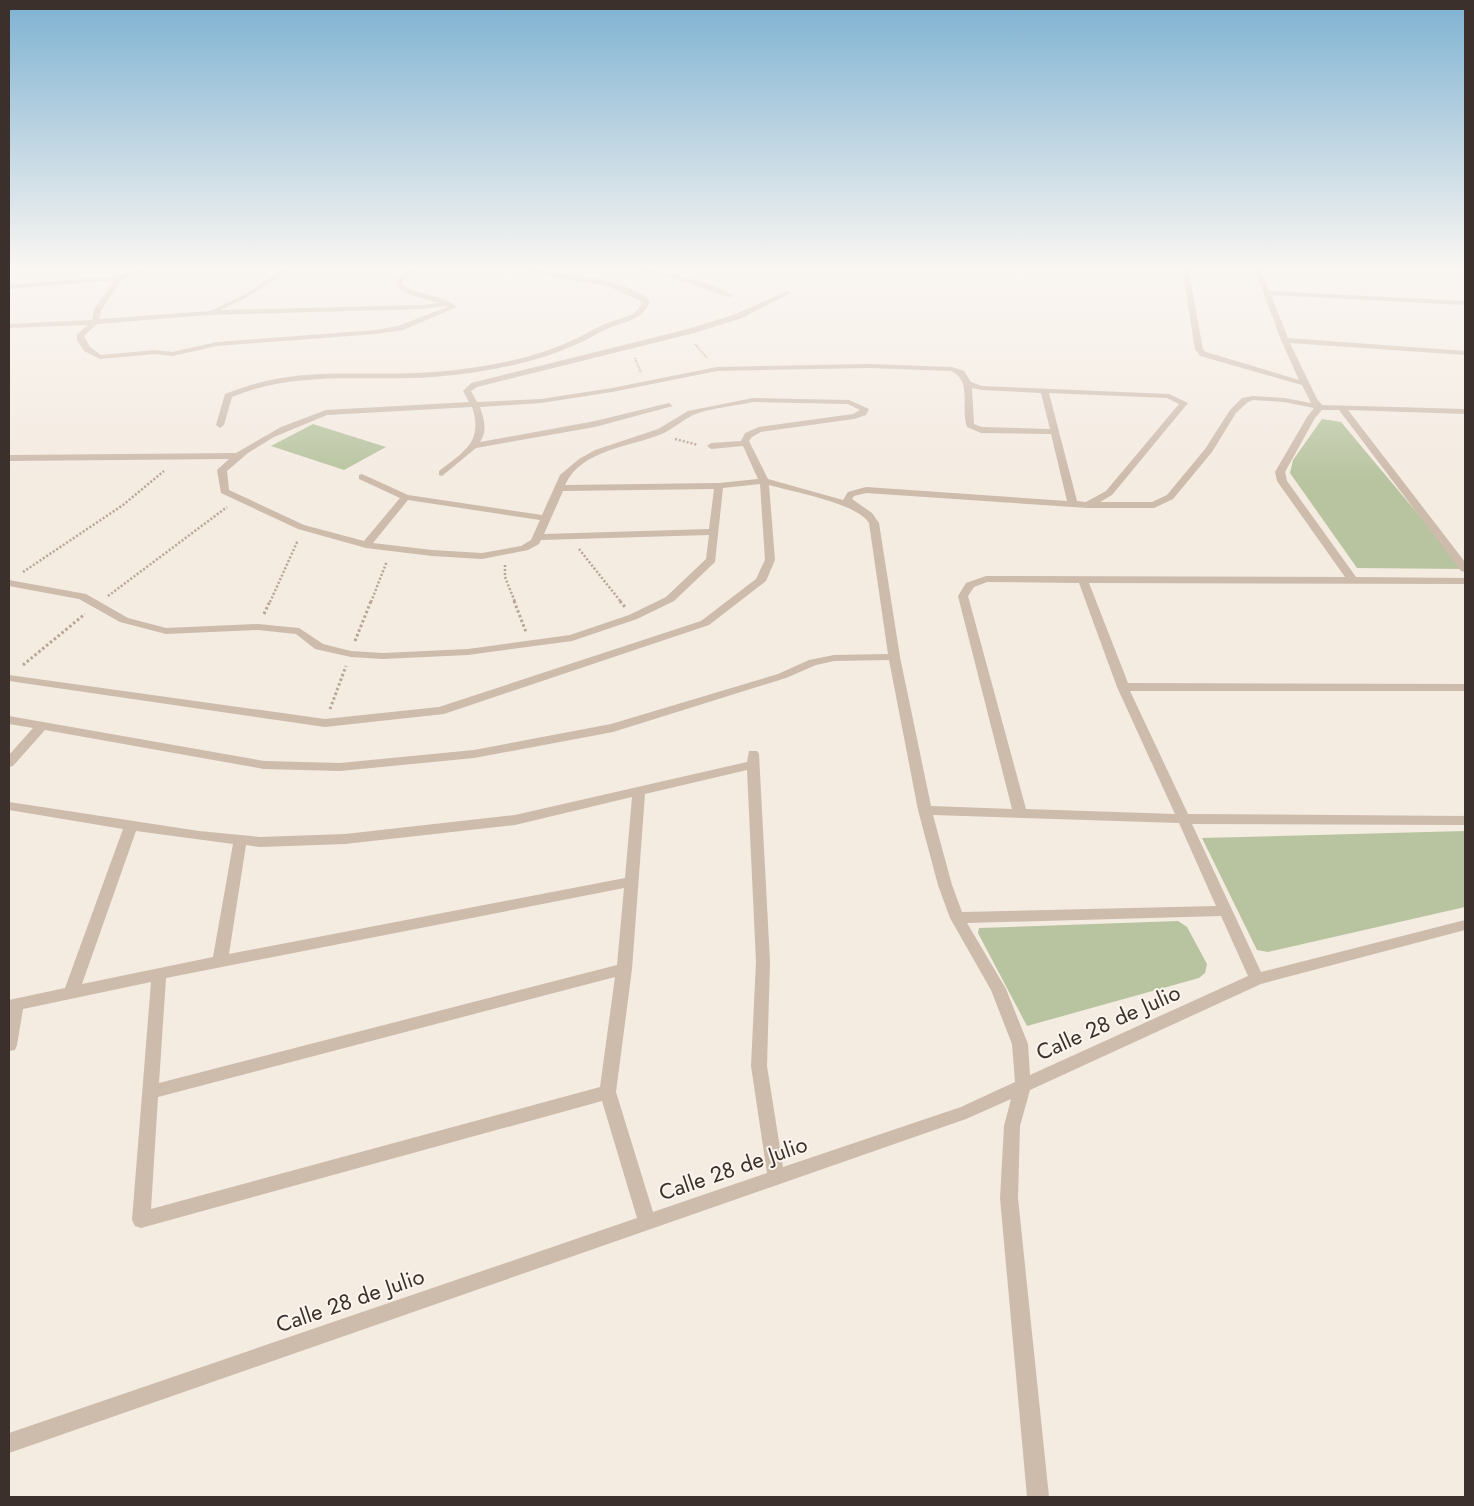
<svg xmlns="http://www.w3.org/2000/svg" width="1474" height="1506" font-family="Jost,sans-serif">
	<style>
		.green { fill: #b8c4a0 }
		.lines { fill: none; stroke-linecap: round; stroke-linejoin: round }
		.path-far2 { stroke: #b9a596; stroke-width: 2; stroke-dasharray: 1 1; stroke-linecap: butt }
		.path-far1 { stroke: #b9a596; stroke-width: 2.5; stroke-dasharray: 2 2; stroke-linecap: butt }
		.path { stroke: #b9a596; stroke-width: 3; stroke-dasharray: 2.5 2.5; stroke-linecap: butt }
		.minor { fill: #cdbbac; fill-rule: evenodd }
		.labels { text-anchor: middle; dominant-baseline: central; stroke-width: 4; stroke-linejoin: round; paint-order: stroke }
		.near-street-label { font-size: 22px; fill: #3b302b; stroke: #fbf5ee }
	</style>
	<rect width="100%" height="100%" fill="#f4ebe1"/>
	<!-- green -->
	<path class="green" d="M1322,419L1341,422L1464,569L1357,568L1290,473L1293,460Z
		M313,424L386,447L344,470L271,446Z
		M1465,831V907L1268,952L1257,950L1202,838Z
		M1178,921L1187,927L1207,964L1205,973L1199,978L1027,1026L978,933L979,928Z"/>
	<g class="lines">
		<!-- path-far2 -->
		<path class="path-far2" d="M695,344L707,358
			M635,358L641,373"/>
		<!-- path-far1 -->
		<path class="path-far1" d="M675,439L698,445
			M579,549L621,602
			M505,565V577L515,602
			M23,572L123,505L164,471
			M108,596L227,507
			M270,602L298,540
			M371,602L387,561"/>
		<!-- path -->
		<path class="path" d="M514,601L526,632
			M620,601L625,607
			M264,614L270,601
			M355,641L371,601
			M23,665L85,614
			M330,709L346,666"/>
		<!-- minor -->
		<path class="minor" d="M143,268H153L122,279L102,309L99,319L210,311L242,296L285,268H293L246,298L220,310L422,305L439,303L410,295L397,287V279L411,268H418L402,281V285C419,296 442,294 457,307L403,330L376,334L217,346L172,356L155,354L100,359L84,351L77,340V334L88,325L9,328V324L92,320L94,309L115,280L9,289V285L119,276ZM446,306L447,307L398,326L376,330L217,342L172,352L155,350L101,355L90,347L84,336L97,324L208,315L422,309Z
			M527,268H536L542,271C574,275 626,279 650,301C643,321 624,321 607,329C597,333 588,340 577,344C533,364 482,373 434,377C362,382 301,369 232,397L224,425L220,428L216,425L225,394C300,363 358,378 435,372C481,368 529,360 571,341C583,336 593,329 605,324C619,318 637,318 642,302L608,286L541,275Z
			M629,268C653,268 714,282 734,296L728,297L679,280Z
			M1182,268H1188L1203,349L1206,352L1299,380L1281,340L1254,268H1260L1269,291L1465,301V305L1271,295L1288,338L1465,351V355L1290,343L1317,399L1322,405L1465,409V414L1348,410L1465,562V572L1461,571L1339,410H1322L1315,418L1285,472L1287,481L1356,577L1465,578V584L1089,583L1128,683L1465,684V691H1130L1188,814L1465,816V825L1192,824L1261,972L1465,920V930L1261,984L1030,1090L1020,1126L1018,1198L1049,1497H1027L1000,1198L1004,1126L1011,1099L966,1119L9,1453V1433L637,1218L602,1101L141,1228L135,1226L132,1220L151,982L23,1009L17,1045L15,1050L9,1051V1000L65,988L123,829L9,810V802L199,831L260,837L345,834L515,815L747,762L749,751H757L759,754L770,962L767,1066L783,1167L961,1107L1015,1082L1012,1044L991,990L950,918L938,885L918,810L889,660L834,661L816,665L786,678L613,732L474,758L340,771L264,769L45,730L13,766L9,767V755L33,728L9,724V716L264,761L340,763L474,750L611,724L778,674L809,660L834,655L888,654L869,523C857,503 793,492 769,485L775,560L766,581L709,625L444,714L325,727L9,681V675L325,719L439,707L701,621L756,579L765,560L760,484L723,488L715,562L674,601L637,619L572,641L468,655L383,659L351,657L315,649L296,634L258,630L166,634L120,622L79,599L9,586V580L86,594L128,618L166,628L258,624L299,628L323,644L351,651L383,653L468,649L570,635L629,615L666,597L706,559L709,535L541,540L539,544L528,550L482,559L432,556L366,548L298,529L221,493L217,470L229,459L9,461V455L236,453L281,427L326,410L469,402L463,391L471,383L688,329L736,314L787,291L791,293L789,294L742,318L694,333L477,387L471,391L477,402L541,399L612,388L717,367L869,364L952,367L964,371L971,382L982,386L1169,394L1188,403L1112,495L1100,502H1152L1167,495L1205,449L1230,410L1242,398L1253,396L1284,398L1311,403L1302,385L1200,356L1195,349ZM869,368L951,371C973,381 960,408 967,427L981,433L1051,434L1067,501L866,487L848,492L843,500L768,479L749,441L752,437L761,432L854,419L866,415L869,409L849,400L753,398L688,411L658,429L595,450L579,459L560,475L542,515L408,495L362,474L359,475V479L400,498L364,541L304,525L229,490L227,471L248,453L274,437L327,415L472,407C484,442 463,452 439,471V475L442,476L476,448L595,427L673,406L669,403L595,421L480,442C488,430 484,419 480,407L541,403L612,392L717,371ZM972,388L982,390L1041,393L1050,429L982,427L974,424ZM1049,393L1167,398L1179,404L1106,491L1086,502L1077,501ZM1253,400L1284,402L1314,408L1307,417L1275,472L1277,481L1345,577L986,576L966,583L958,596L1012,809L931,806L900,657L879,523L872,513L852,499L854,496L866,493L1088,508H1154L1173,499L1212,452L1236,413L1248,402ZM753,402L848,404L860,410L853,414L759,427L745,433L741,441L711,443L707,446L711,449L743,446L758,479L719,483L565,485C581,449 632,447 664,433C674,428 683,420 693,415C711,408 734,406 753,402ZM714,489L709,529L544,534L563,491ZM408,500L540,520L531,540L521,546L482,553L432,550L373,543ZM987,582L1079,583L1117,687L1175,814L1026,809L968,596L974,587ZM747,770L756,962L751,1066L767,1173L653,1212L616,1092L632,969L645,794ZM632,797L625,878L229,954L246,845L260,847L345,844L515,825ZM933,815L1179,823L1216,906L962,912L952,885ZM136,831L233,844L213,957L82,984ZM624,888L617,965L159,1083L166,978ZM1221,916L1248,976L1030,1075L1028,1044L1006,989L967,923ZM615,977L600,1087L151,1209L158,1097Z"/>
	</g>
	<!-- sky -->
	<linearGradient id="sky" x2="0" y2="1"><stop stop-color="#7eb2d2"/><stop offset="0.56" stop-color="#faf6f2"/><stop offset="1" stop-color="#faf6f2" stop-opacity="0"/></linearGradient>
	<rect width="1474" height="479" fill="url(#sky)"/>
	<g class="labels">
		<!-- near-street labels -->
		<g class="near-street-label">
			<text transform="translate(1108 1022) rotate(-24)">Calle 28 de Julio</text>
			<text transform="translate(733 1168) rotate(-19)">Calle 28 de Julio</text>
			<text transform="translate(350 1300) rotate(-19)">Calle 28 de Julio</text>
		</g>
	</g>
	<!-- border -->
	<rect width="1474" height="1506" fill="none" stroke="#3b302b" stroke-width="20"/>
</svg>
